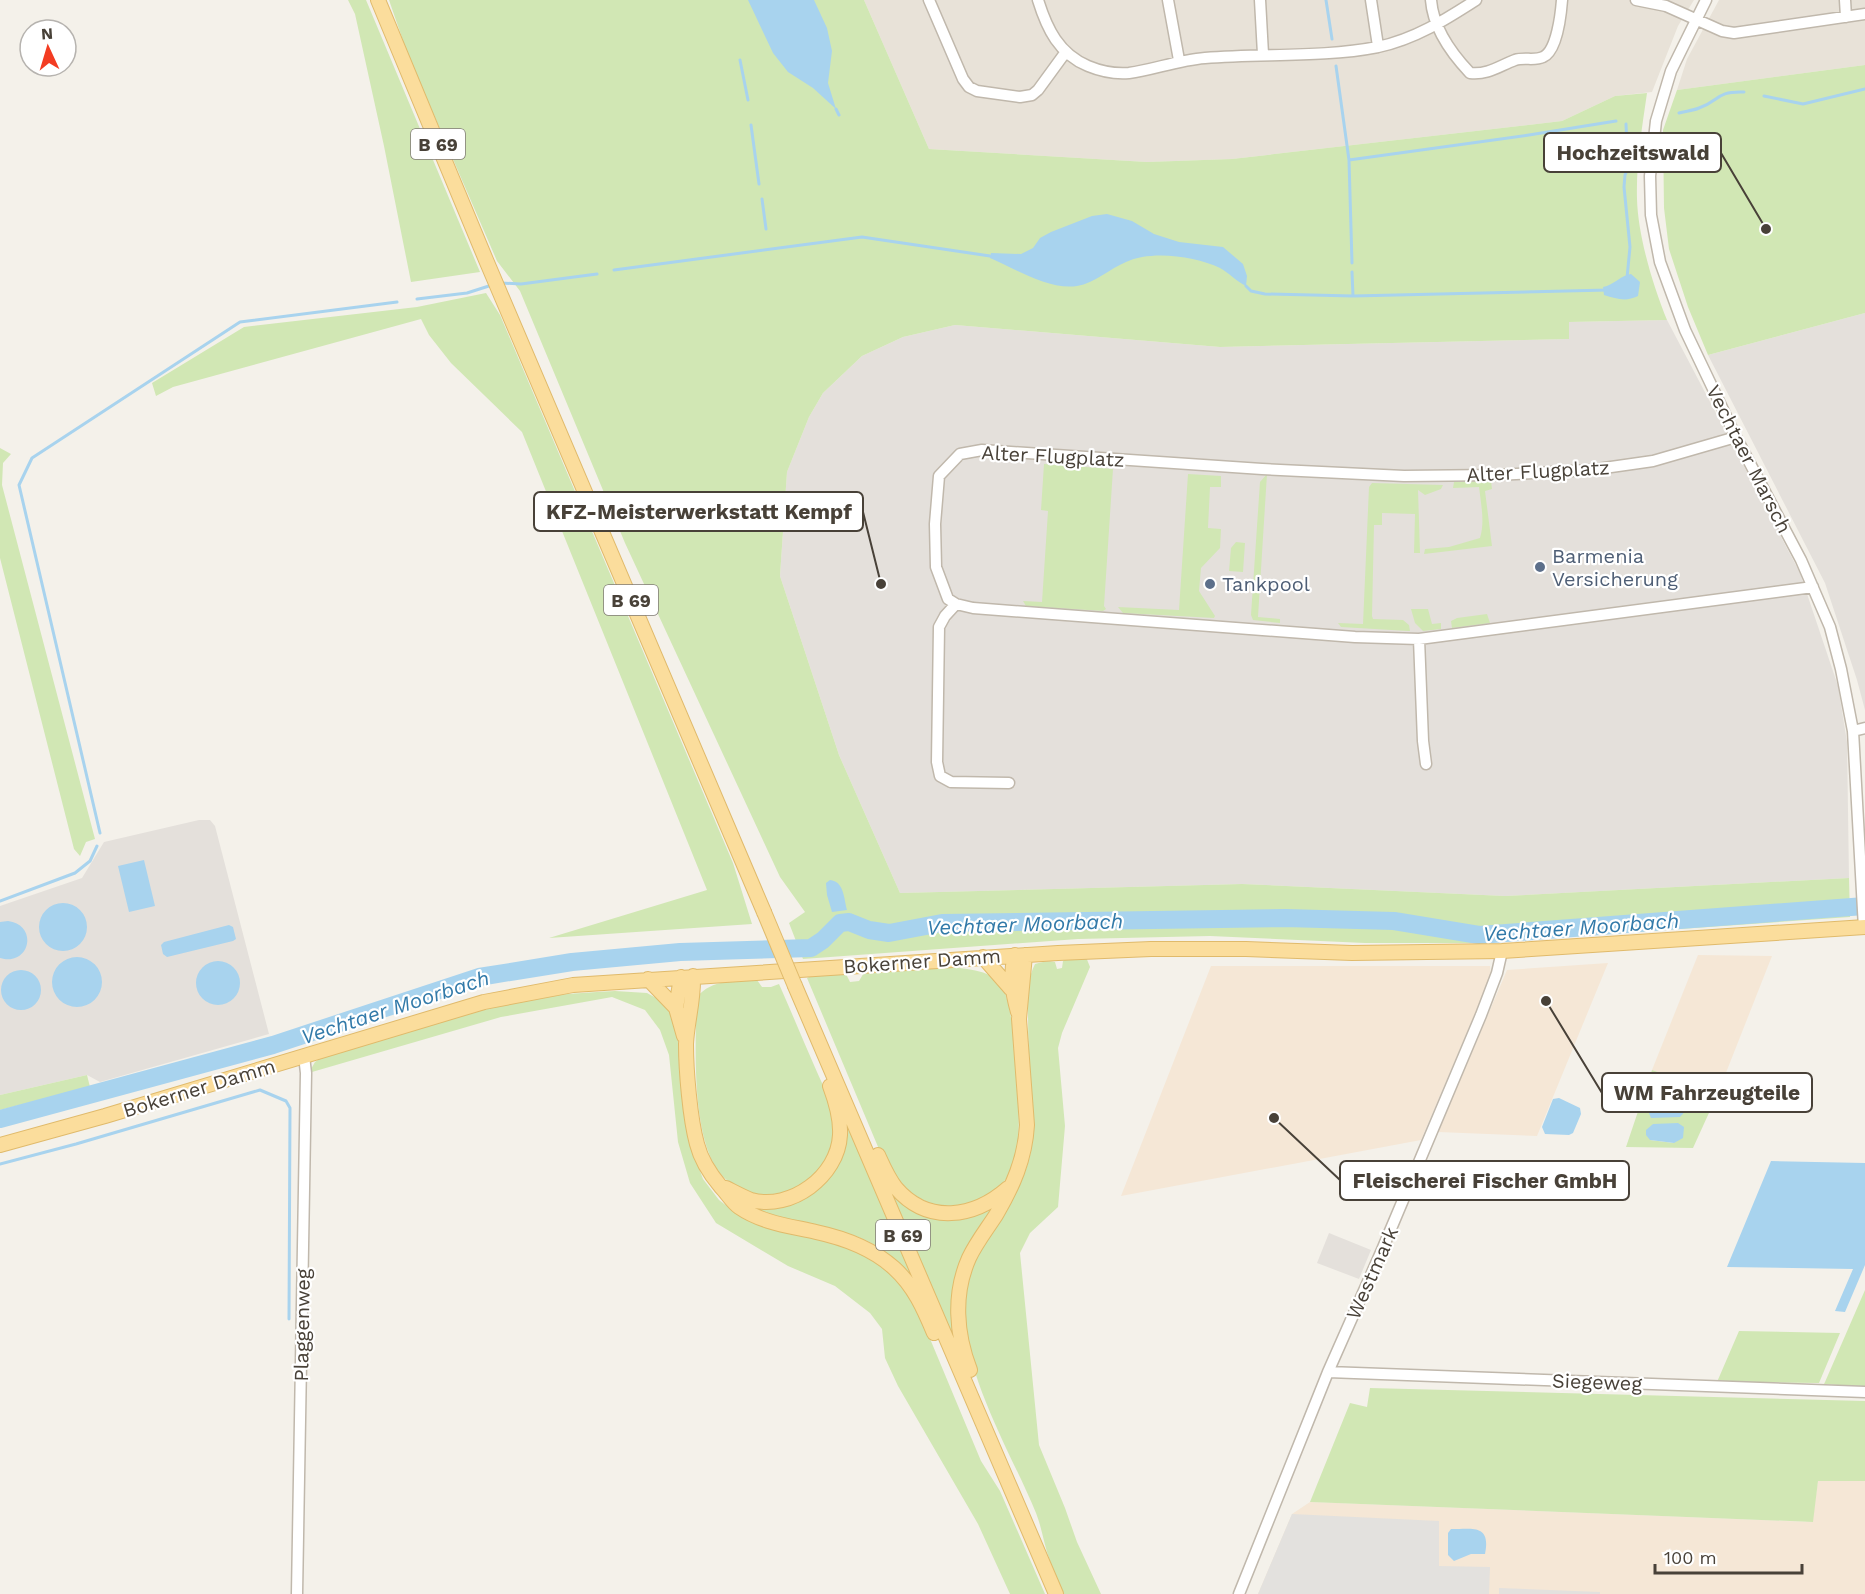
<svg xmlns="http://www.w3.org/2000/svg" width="1865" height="1594" font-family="'Work Sans',sans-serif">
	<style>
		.residential { fill: #e8e2d8 }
		.commercial { fill: #f5e7d6 }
		.industrial { fill: #e4e0db }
		.green { fill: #d1e7b4; fill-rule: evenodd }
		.parking { fill: #e3e1de }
		.water { fill: #a8d3ee }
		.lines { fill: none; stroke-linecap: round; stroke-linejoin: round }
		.stream { stroke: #a8d3ee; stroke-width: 3 }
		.river { stroke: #a8d3ee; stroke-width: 18 }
		.minor-casing { stroke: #c0b8ac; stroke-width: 13 }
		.major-casing { stroke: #e0ba6b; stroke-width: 16 }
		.minor { stroke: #fff; stroke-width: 10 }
		.major { stroke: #fbdd9c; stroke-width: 14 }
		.major-bridge-casing { stroke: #e0ba6b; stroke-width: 16; stroke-linecap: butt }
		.major-bridge { stroke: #fbdd9c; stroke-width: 14 }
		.service-dot { fill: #5c6f8a; stroke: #fff; stroke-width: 2 }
		.labels { text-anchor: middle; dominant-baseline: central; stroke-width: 4.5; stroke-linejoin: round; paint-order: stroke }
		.shield { fill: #fff; stroke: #7f7a74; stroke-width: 1.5 }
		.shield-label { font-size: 18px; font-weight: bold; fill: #484138 }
		.street-label { font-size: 20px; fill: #484138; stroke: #fff }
		.service-label { font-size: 20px; fill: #4e5e75; stroke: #fff; text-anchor: start }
		.water-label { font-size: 21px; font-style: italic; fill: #327aa9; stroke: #fff }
		.leader { fill: none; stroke: #484138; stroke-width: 2 }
		.callout-dot { fill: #484138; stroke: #fff; stroke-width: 2 }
		.callout { fill: #fff; stroke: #484138; stroke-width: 2 }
		.callout-label { font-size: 21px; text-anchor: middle; font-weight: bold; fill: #484138 }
	</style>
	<rect width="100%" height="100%" fill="#f4f1ea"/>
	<!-- residential -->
	<path class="residential" d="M864,0H1694L1678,26L1652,92L1615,96L1562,121L1232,159L1147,162L929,149Z
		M1719,0H1865V65L1677,90L1687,59Z"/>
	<!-- commercial -->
	<path class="commercial" d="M1698,955L1772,956L1718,1093L1652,1070Z
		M1608,963L1537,1136L1438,1132L1507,970Z
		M1211,966H1490L1491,976L1421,1140L1121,1196Z
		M1818,1481H1865V1594H1258L1292,1514L1310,1502L1812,1522Z"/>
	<!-- industrial -->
	<path class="industrial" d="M1865,313V710L1857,680L1825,583L1708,355Z
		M1667,320L1800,573L1838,686L1847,742L1849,878L1505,896L1242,884L900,893L839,755L780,576L787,472L809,417L823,393L862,356L903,337L955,325L1220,347L1569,339V322Z
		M199,820H210L215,826L269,1034L100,1082L87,1075L0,1095V906L82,878L104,842Z
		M1329,1233L1371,1250L1359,1279L1317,1263Z"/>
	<!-- green -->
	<path class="green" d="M348,0H366L480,272L411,282L384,146L355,14Z
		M389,0H864L929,149L1147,162L1232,159L1562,121L1615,96L1647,93C1642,128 1636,163 1637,199C1638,236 1653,286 1667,320L1569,322V339L1220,347L955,325L903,337L862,356L823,393L809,417L787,472L780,576L839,755L900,893L1242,884L1505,896L1849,878L1850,917L1481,943H1365L1210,936L1078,939L803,959L789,923L805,912L780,877L625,543L520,291L497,261L408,55Z
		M1865,65V313L1708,355L1688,307L1669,249L1664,208L1663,130L1677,90Z
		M486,293L500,315L733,863L752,924L549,938L707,890L522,432L451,363L429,335L421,319L173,387L156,396L152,383L244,327L417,307Z
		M0,448L11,454L3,463L2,485L95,839L86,842L80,856L74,849L0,558Z
		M1044,464L1113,469L1104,606L1106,609L1103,611L1026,606L1023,601L1042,602L1048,511L1041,510Z
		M1188,474L1221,476V487H1210L1208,528L1221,529L1220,548L1201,568L1199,591L1215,616L1214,618L1123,613L1118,607L1179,610Z
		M1267,474L1258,617L1280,619V623L1253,620L1251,615L1260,482Z
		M1491,481L1492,489L1485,491L1492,546L1424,554L1425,549L1449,547L1480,538C1485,522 1481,504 1479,487L1453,488L1454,482Z
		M1372,483L1443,485L1441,489L1425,495L1418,490L1420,553H1414L1415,514L1382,513V525H1374L1372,616L1373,619L1403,620L1409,625L1410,631H1408L1341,627L1338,623L1363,624L1369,487Z
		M1236,542L1245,543L1243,572L1229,571L1231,548Z
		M1411,609H1428L1432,624L1441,623V629L1423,631L1415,623Z
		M1487,614L1490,623L1452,628L1451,621L1457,618Z
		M1086,957L1090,967L1062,1033L1058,1048L1065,1126L1058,1207L1030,1233L1020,1253L1039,1445L1065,1508L1077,1542L1101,1594H1064C1059,1583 1054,1572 1050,1561C1044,1545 1042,1528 1036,1513C1008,1444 943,1344 971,1269C989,1218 1029,1195 1033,1135C1034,1120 1032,1105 1031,1090C1029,1064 1028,1039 1028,1013C1028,996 1027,980 1035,964C1042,962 1048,960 1055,962L1057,969L1062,968L1063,961L1067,958Z
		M939,966C959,969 985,967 1000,983C1016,1001 1021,1115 1018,1141C1018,1151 1015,1163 1010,1172C997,1200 955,1214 927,1202C908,1194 896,1177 884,1161L807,978C818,972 834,973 846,974L850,982L859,981L865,971Z
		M757,980L762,987H771L779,984C792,1013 804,1043 817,1072C822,1084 830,1098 833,1110C834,1118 835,1130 834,1138C826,1195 744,1218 714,1164C692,1124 695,1043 697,997C712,979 735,981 757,980Z
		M615,991L647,993L667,1004L677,1030L688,1139L703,1179L719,1200L740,1216L759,1225L834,1242L856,1250L879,1263L913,1298L981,1461L1000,1491L1045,1594H1010L978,1524L898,1386L885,1358L882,1329L870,1313L835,1286L788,1266L716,1223L690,1183L678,1142L669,1055L660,1030L645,1010L612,997L501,1017L312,1072L311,1069L315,1062L322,1057C399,1034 476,1005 556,995C576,993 596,992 615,991Z
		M1652,1070L1718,1093L1693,1148L1626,1147ZM1653,1124L1669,1125L1674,1143L1650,1140Z
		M87,1075L90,1087L0,1110V1095Z
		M847,1121L912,1273L909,1275C899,1265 890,1254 878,1247C837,1222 786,1225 744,1204L806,1196L820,1188L833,1172L842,1154L845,1122Z
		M893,1195H896C933,1217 950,1231 992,1206L994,1208C961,1251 950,1279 953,1333L951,1334Z
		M1865,1290V1387L1824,1384L1825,1382Z
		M1739,1331L1840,1333L1819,1383L1717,1382Z
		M1370,1388L1865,1401V1481H1818L1813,1522L1310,1502L1350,1403L1367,1407Z"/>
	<!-- parking -->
	<path class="parking" d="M1292,1514L1439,1521V1566L1490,1567L1489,1594H1258Z
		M1499,1588L1600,1592V1594H1499Z"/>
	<!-- water -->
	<path class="water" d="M748,0H814L827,28L832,51L828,83L836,109L813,88L788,72L773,53Z
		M1107,214L1132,221L1154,234L1179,242L1223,247L1243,264L1247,276L1246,286C1236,281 1229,273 1220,268C1195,256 1151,250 1126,262C1109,269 1095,283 1077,286C1048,290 1016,269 990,258L991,253L1021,254L1033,248L1040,238L1051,232L1092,216Z
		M1631,274L1640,282L1638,296C1626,302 1617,299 1604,295L1603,287C1614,285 1621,275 1631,274Z
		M144,860L155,906L129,912L118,866Z
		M830,880C844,881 844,899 847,910L832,912L827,895L826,883Z
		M39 927a24 24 0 1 1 48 0a24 24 0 1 1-48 0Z
		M8,921C39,925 30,967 0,958V922Z
		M229,925L233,927L236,939L233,941L167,957L163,954L161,945L164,942Z
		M52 982a25 25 0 1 1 50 0a25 25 0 1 1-50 0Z
		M196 983a22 22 0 1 1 44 0a22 22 0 1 1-44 0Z
		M1 990a20 20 0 1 1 40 0a20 20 0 1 1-40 0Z
		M1662,1088C1678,1089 1696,1102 1680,1117L1651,1118L1648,1111L1653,1097Z
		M1559,1098L1580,1108L1581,1114L1573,1133L1569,1135L1545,1134L1542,1127L1553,1099Z
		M1678,1123L1684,1127L1683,1138L1674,1143L1650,1140L1646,1135V1130L1653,1124Z
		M1771,1161L1865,1163V1265L1845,1312L1835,1311L1853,1269L1727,1267Z
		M1451,1529C1473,1529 1491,1524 1485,1554H1471L1454,1561L1448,1555V1533Z"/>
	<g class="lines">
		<!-- stream -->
		<path class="stream" d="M1326,0L1332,39
			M740,60L748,100
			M1336,66L1349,160L1352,263
			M1764,96L1803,104L1865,89
			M836,109L839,115
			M1679,113C1685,111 1692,111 1699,108C1720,101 1715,91 1744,92
			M1626,124L1628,168L1625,175L1624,187L1630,247L1627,278
			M751,125L759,184
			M1349,160L1529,135L1616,121
			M762,199L766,229
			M614,270L862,237L990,256
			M1352,272L1353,296
			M501,283L521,284L597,274
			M1246,286L1251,291L1265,294L1353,296L1608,290
			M417,299L467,293L492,285
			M100,833L19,485L32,458L240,322L397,302
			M0,901L75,873L90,861L97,846
			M0,1164L76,1144L260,1090L286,1101L290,1108L289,1319"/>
		<!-- river -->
		<path class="river" d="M0,1119L273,1045L479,977L572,962L680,952L811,948L823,940L840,923L849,922L869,930L889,933L942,923L1285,918L1394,921L1479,935L1865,906"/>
		<!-- minor casing -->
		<g class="minor-casing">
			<path id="minor" d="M929,0L963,79L969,87L977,91L1020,97L1032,95L1038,90L1065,53
				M1038,0C1047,29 1059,54 1088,66C1100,71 1116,74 1129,73C1153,70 1178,60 1205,58C1262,53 1321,58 1378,47C1415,39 1445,20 1476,0
				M1168,0L1179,60
				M1260,0L1263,54
				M1371,0L1378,46
				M1431,0C1433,27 1452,54 1470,73C1488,75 1499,66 1515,60C1524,57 1535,61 1543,57C1557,51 1561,13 1562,0
				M1636,0L1666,6L1722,31L1734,33L1865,14
				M1706,0L1671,71L1656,121L1650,176L1651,215L1660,262L1685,330L1736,437L1801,560L1830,627L1841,669L1853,731L1864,928
				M1845,0L1846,17
				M1736,437L1653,461L1590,470L1496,475L1404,476L1262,469L982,450L960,454L939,476L935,524L936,567L948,599L956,604L973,608L1355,637L1419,639L1813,587
				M956,604L945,616L939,627L937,762L940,776L951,782L1009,783
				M1419,639L1423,741L1426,764
				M1853,731L1865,728
				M1328,1372L1865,1392
				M297,1594L306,1073L304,1056
				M1239,1594L1328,1372L1382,1250L1481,1015L1497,973L1502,951"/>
		</g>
		<!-- major casing -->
		<g class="major-casing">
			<path id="major" d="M378,0L486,260L764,912
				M1015,955C1010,976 1012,991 1018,1012
				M983,957L1011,989
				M693,976C694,999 687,1022 686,1044C686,1070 690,1119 697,1144C701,1160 710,1174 721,1187C727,1193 732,1202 739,1207C762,1223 790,1226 816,1232C844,1238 873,1249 894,1268C914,1286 924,1309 934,1333
				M681,977L676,1008L684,1036
				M648,979L676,1008
				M795,986L1056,1594
				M0,1145L105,1116L484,1002L573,985L1058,953L1151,949H1246L1352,953L1502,951L1865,927
				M878,1155C883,1166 888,1178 896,1188C928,1225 974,1218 1008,1188
				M726,1188C734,1192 743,1197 751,1200C791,1211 838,1176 840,1135C841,1118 836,1102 830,1086
				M970,1370C956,1334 953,1294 969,1258C976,1243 987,1229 996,1215C1013,1186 1025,1159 1027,1125L1019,1019L1025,955"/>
		</g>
		<!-- minor -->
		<use href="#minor" class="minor"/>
		<!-- major -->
		<use href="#major" class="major"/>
		<!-- major-bridge casing -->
		<g class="major-bridge-casing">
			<path id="major-bridge" d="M764,912L795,986"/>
		</g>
		<!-- major-bridge -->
		<use href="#major-bridge" class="major-bridge"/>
	</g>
	<!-- markers -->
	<g class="service-dot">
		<circle cx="1540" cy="567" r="6"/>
		<circle cx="1210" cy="584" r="6"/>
	</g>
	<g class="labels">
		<!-- shield labels -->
		<g class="shield">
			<rect x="411" y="129" width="54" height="30" rx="4.5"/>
			<rect x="604" y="585" width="54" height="30" rx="4.5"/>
			<rect x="876" y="1220" width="54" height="30" rx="4.5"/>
		</g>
		<g class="shield-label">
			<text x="438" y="144">B 69</text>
			<text x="631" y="600">B 69</text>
			<text x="903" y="1235">B 69</text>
		</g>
		<!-- street labels -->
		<g class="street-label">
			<text transform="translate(1053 456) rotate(3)">Alter Flugplatz</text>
			<text transform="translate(1749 459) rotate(63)">Vechtaer Marsch</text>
			<text transform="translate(1538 471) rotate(-3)">Alter Flugplatz</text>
			<text transform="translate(922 961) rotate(-4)">Bokerner Damm</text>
			<text transform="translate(199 1088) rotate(-17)">Bokerner Damm</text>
			<text transform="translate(1372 1273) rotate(-66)">Westmark</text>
			<text transform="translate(302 1325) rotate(-89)">Plaggenweg</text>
			<text transform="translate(1597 1382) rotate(2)">Siegeweg</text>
		</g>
		<!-- service labels -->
		<g class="service-label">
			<text x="1552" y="556">Barmenia<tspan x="1552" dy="23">Versicherung</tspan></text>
			<text x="1222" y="584">Tankpool</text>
		</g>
		<!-- water labels -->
		<g class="water-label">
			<text transform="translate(1025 924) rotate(-2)">Vechtaer Moorbach</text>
			<text transform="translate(1581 927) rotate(-4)">Vechtaer Moorbach</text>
			<text transform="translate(395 1007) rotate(-18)">Vechtaer Moorbach</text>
		</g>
	</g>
	<!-- callouts -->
	<path class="leader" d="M1766 229L1721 153M881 584L863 512M1546 1001L1602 1093M1274 1118L1340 1180"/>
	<g class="callout-dot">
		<circle cx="1766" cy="229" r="6"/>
		<circle cx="881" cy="584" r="6"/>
		<circle cx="1546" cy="1001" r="6"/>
		<circle cx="1274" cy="1118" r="6"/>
	</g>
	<g class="callout">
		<rect x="1544" y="133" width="177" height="39" rx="6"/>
		<rect x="534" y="492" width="329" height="39" rx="6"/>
		<rect x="1602" y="1073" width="210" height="39" rx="6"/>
		<rect x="1340" y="1161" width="289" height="39" rx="6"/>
	</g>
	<g class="callout-label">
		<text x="1633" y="160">Hochzeitswald</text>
		<text x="699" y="519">KFZ-Meisterwerkstatt Kempf</text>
		<text x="1707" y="1100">WM Fahrzeugteile</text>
		<text x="1485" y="1188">Fleischerei Fischer GmbH</text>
	</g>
	<!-- north arrow -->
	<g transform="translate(48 48) rotate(356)"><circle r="28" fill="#ffffff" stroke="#b6b3af" stroke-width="1.5"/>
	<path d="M0-4.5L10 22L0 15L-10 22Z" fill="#f33c22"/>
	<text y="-9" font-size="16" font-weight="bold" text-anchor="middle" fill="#484138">N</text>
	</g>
	<!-- scale -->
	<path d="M1655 1564v9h147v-9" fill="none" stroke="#484138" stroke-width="3"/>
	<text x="1664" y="1564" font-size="18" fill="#484138" stroke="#ffffff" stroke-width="4.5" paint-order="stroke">100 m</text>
</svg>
